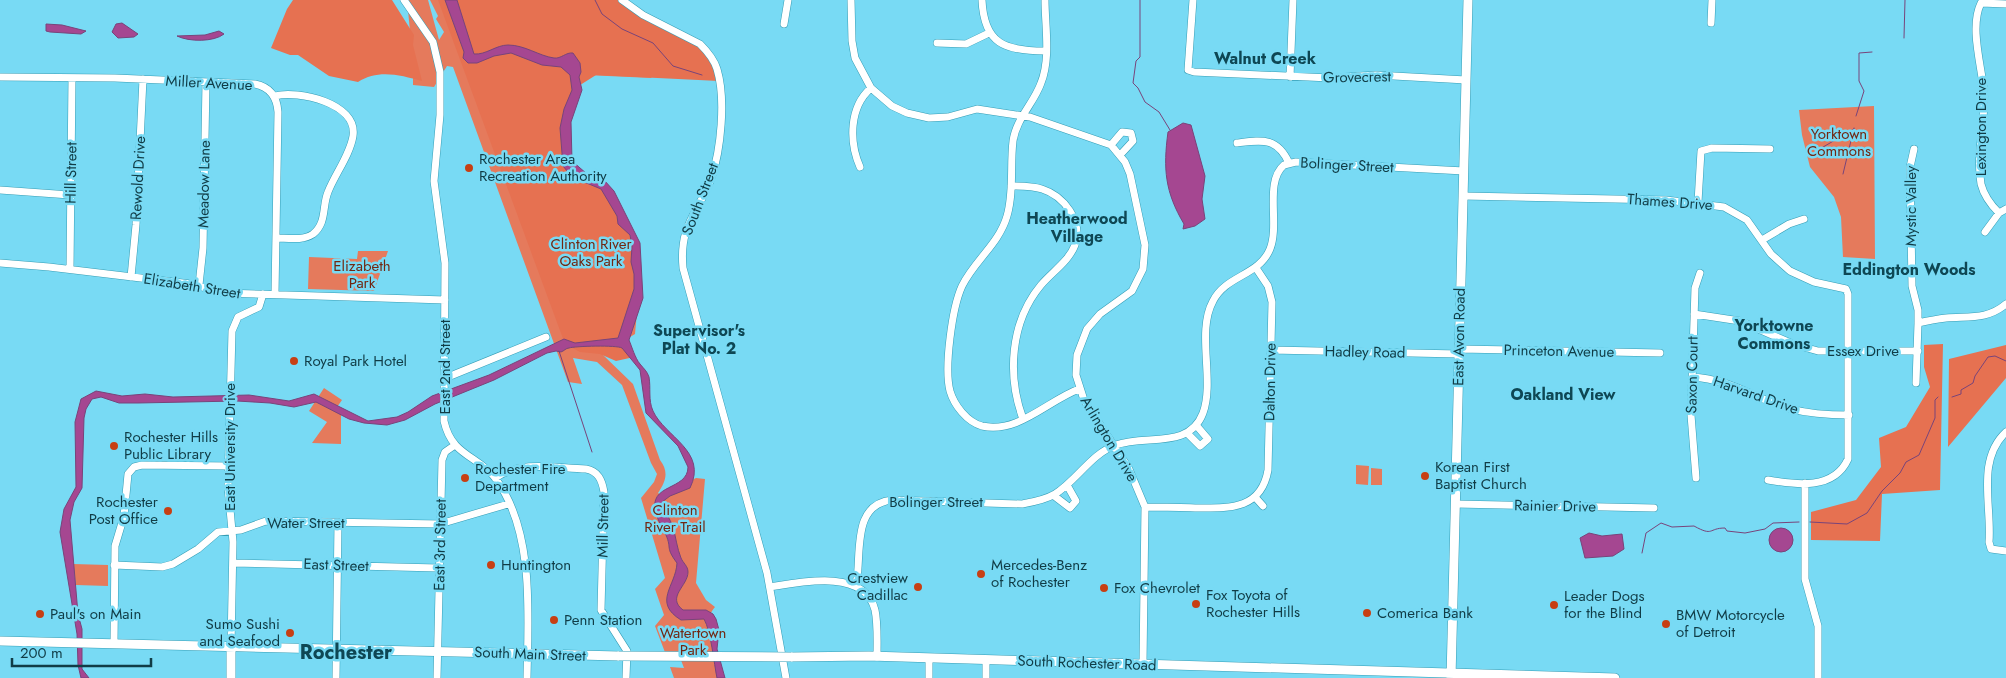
<svg xmlns="http://www.w3.org/2000/svg" width="2006" height="678" font-family="Jost,sans-serif">
	<style>
		.green { fill: #e57a5c }
		.forest { fill: #e67151 }
		.water { fill: #a54791; stroke: #78447a }
		.lines { fill: none; stroke-linecap: round; stroke-linejoin: round }
		.stream { stroke: #78447a; stroke-width: 1 }
		.minor-casing { stroke: #349db5; stroke-width: 8 }
		.major-casing { stroke: #349db5; stroke-width: 10 }
		.minor { stroke: #fff; stroke-width: 7 }
		.major { stroke: #fff; stroke-width: 9 }
		.major-bridge-casing { stroke: #349db5; stroke-width: 10; stroke-linecap: butt }
		.major-bridge { stroke: #fff; stroke-width: 9 }
		.poi-dot { fill: #c73f13; stroke: #78daf4; stroke-width: 2 }
		.labels { text-anchor: middle; dominant-baseline: central; stroke-width: 5; stroke-linejoin: round; paint-order: stroke }
		.street-label { font-size: 15px; fill: #103c46; stroke: #78daf4 }
		.park-label { font-size: 15px; fill: #712712; stroke: #78daf4 }
		.poi-label { font-size: 15px; fill: #103c46; stroke: #78daf4; text-anchor: start }
		.neighbourhood-label { font-size: 16px; font-weight: bold; fill: #0e4754; stroke: #78daf4 }
		.district-label { font-size: 20px; font-weight: bold; fill: #0e4754; stroke: #78daf4 }
	</style>
	<rect width="100%" height="100%" fill="#78daf4"/>
	<!-- green -->
	<path class="green" d="M407,0H428L439,40L444,32L436,19L438,16L430,0H583L584,18L652,78L477,70L537,240L601,183L637,312L635,334L602,354L633,384L660,460C669,472 666,481 658,493L661,495L696,478L705,479L696,583L706,600L715,607C699,624 717,658 722,678H674L670,667L684,668L679,655H666L655,626L664,615L655,589L665,578L641,498L654,482L657,474L651,463L622,385L597,362L573,358L582,384L568,382L453,67L447,66L434,87L413,85V62Z
		M1874,106L1875,259L1843,257L1841,217L1834,197L1810,167L1802,135L1799,110Z
		M358,251H388L374,291L308,289L309,257L357,259Z
		M324,388L342,400L335,410L341,413V444L312,443L327,422L309,411Z
		M1356,465L1369,466L1368,485L1356,484Z
		M1371,468L1382,469V485H1371Z
		M73,564L108,565V586L76,585Z"/>
	<!-- forest -->
	<path class="forest" d="M293,0H392L414,35L413,45L422,81C400,75 378,69 358,82L329,76L298,55H290L271,48L287,9Z
		M438,0H622L708,52L719,81L596,75L577,87L568,136L572,164L607,195L629,232L635,254L639,275L627,328L628,344L634,357L616,361L600,354L580,352L565,344Z
		M1943,344L1940,490L1882,494L1880,541L1811,540V512L1856,500L1881,467L1879,438L1906,427L1930,387L1924,367V345Z
		M2006,345V378L1948,447L1949,359Z"/>
	<!-- water -->
	<path class="water" d="M445,0H457L474,54C486,55 496,45 508,45C525,45 539,56 554,58C561,59 566,52 573,53L580,63L581,72L579,77L582,90L571,122L572,161L587,174L604,180L614,191L640,243L643,298L629,340C632,347 635,358 640,364C644,369 647,371 649,377C651,388 648,400 653,411C665,437 708,451 690,488L670,496L662,502C664,512 670,518 673,527C676,538 677,548 681,558C683,563 688,566 688,572C688,586 666,597 683,610H706L713,614L716,619L719,630L717,649L725,678H717C714,664 711,631 704,619L681,620C652,602 676,586 677,563C665,547 672,549 666,535C662,527 658,521 656,513C647,483 688,491 688,467L678,446L646,413L640,370L622,348C617,345 575,346 569,348C566,348 564,351 561,352L556,351L547,353L494,380L435,404L405,420L387,425L364,423L349,419L316,402L294,407L270,403L237,401L138,403H119L101,397L92,399L86,409L84,418L82,488L74,502L70,520L78,614L82,629V669L89,678H81L78,665L77,634L60,532L64,509L76,487L75,422L81,399L96,391L122,396L145,394L173,397L249,395L289,401L314,394L368,421L397,417L408,412L432,396L489,375L564,339L575,343L618,338L634,289V274L631,262L632,246L630,235L618,224L617,216L601,189L572,177L563,166L560,128L564,109L572,90L570,75L561,67L542,65L511,53L494,56L477,63H468L463,58L464,52Z
		M122,23L138,34L134,37L118,38L112,32L116,24Z
		M46,24L62,25L86,31L81,34L50,32L46,31Z
		M219,31L224,34C214,42 189,42 177,36L205,35Z
		M1183,123L1191,125L1205,176L1202,199L1205,219L1195,226L1183,229L1184,224C1165,192 1163,169 1168,132Z
		M1769 540a12 12 0 1 1 24 0a12 12 0 1 1-24 0Z
		M1589,533L1602,536L1622,534L1624,549L1613,556L1585,558L1580,538Z"/>
	<g class="lines">
		<!-- stream -->
		<path class="stream" d="M595,0L602,14L622,29L653,43L673,66L702,75
			M1140,0V57L1136,61L1133,83L1138,88L1145,102L1159,112L1170,130
			M1904,38L1905,0
			M1856,116L1864,91L1859,81V53L1872,52
			M1818,150L1854,129
			M1843,174L1854,128
			M559,351L592,452
			M1952,397L1961,394V390L1973,383L1975,376L1988,357L1995,356L2006,361
			M1810,522L1847,524L1867,513L1882,491L1900,473L1906,462L1919,455L1935,418V400L1938,397
			M1642,553L1646,533L1661,523L1672,527L1694,526C1714,537 1708,528 1725,528L1727,531L1745,533L1765,529L1773,523L1799,522"/>
		<!-- minor casing -->
		<g class="minor-casing">
			<path id="minor" d="M404,0L433,42L440,72V115L434,181L445,263L444,421C452,457 478,455 496,479C535,533 528,616 527,678
				M622,0L643,15L700,44C707,51 714,59 717,69C726,99 721,150 711,179C697,215 679,225 683,268L767,573L786,678
				M851,0L852,41L855,58L871,88L892,106L907,113L929,118L948,117L977,109L1030,117L1111,145L1125,162L1130,174L1145,245L1143,269L1132,291L1100,314L1087,329L1077,355L1076,375L1084,400L1129,469L1145,507L1143,664
				M982,0C984,44 1005,51 1045,51
				M1045,0C1045,26 1051,58 1041,83C1034,103 1016,119 1013,141C1010,166 1014,192 1007,216C999,244 974,261 962,286C952,308 944,368 950,391C954,405 967,422 982,426C1018,434 1047,401 1079,389
				M1193,0L1188,70L1194,72L1330,78L1376,75L1466,80
				M1711,23L1712,0
				M784,24L788,0
				M937,43L966,44L989,33
				M0,77L115,78L255,84C270,87 277,97 278,112L275,294
				M1290,77L1293,0
				M275,96C298,90 358,103 353,136C350,155 335,174 328,192C322,206 327,223 313,234C303,241 287,238 276,238
				M1237,143C1262,140 1277,137 1289,163
				M1111,145L1122,132L1131,133L1133,141L1121,154
				M1914,149L1910,167L1912,286L1918,310V323L1916,383
				M860,167C849,142 849,107 871,88
				M1011,186C1021,186 1032,186 1042,189C1064,196 1083,221 1075,245C1069,261 1052,272 1041,285C1010,322 1007,376 1023,419
				M0,190L70,195
				M1463,196L1666,200L1724,207L1747,220L1771,254L1790,271L1814,282L1846,289L1848,294V459C1834,490 1797,485 1768,480
				M1698,202L1701,151L1712,148L1770,149
				M1999,213C1991,205 1984,196 1981,184C1976,154 1985,124 1984,93C1982,67 1969,27 1981,3L2006,4
				M1985,232L1999,213L2006,209
				M1762,240L1789,224L1804,219
				M0,263L49,267L191,284L223,293L445,300
				M70,269L72,78
				M131,277L136,225L143,79
				M199,285L203,248L206,83
				M1694,314L1740,321L1793,344L1818,351H1918
				M1918,323C1927,321 1937,319 1946,318C1969,316 1987,320 2006,304
				M1459,349L1660,353
				M1271,350L1459,354
				M1692,377C1731,379 1755,399 1791,409C1810,414 1829,415 1849,415
				M443,379L546,337
				M2006,432C1976,460 1992,506 1989,542L1991,549L2006,551
				M1187,433L1200,446L1208,439L1196,425
				M495,478C522,460 554,468 586,469C598,471 602,480 604,492L601,610L627,651L626,678
				M1696,478L1691,415L1695,288L1700,273
				M1805,483V579L1818,626V678
				M1053,495L1070,508L1076,501L1067,485
				M1255,497L1263,506
				M1456,504L1654,508
				M1145,507C1161,507 1178,507 1195,508C1227,508 1261,511 1268,470L1272,302L1268,286L1256,268
				M233,563L438,568
				M114,565L162,567L173,564L198,549L218,532L241,530L266,521L440,524L508,504
				M854,586L857,579C861,550 853,504 892,500L1022,504C1033,502 1045,500 1055,494C1076,481 1092,453 1116,445C1146,434 1189,450 1203,413C1215,380 1196,332 1213,301C1226,275 1259,276 1270,249C1280,224 1264,182 1284,165L1296,162L1464,171
				M770,587C800,582 865,568 875,610C878,624 877,642 877,657
				M114,643L115,546L124,516L128,474L134,467L142,465L229,466
				M231,646L233,542L228,487L232,331L238,317L259,307L263,294
				M336,678L338,523
				M437,678L442,460L445,452L455,445
				M929,678V658
				M986,678V660"/>
		</g>
		<!-- major casing -->
		<g class="major-casing">
			<path id="major" d="M0,641L619,656
				M791,657L869,656L1615,678
				M231,678V646
				M1451,678L1468,0"/>
		</g>
		<!-- minor -->
		<use href="#minor" class="minor"/>
		<!-- major -->
		<use href="#major" class="major"/>
		<!-- major-bridge casing -->
		<g class="major-bridge-casing">
			<path id="major-bridge" d="M619,656L791,657"/>
		</g>
		<!-- major-bridge -->
		<use href="#major-bridge" class="major-bridge"/>
	</g>
	<!-- markers -->
	<g class="poi-dot">
		<circle cx="469" cy="168" r="5"/>
		<circle cx="294" cy="361" r="5"/>
		<circle cx="114" cy="446" r="5"/>
		<circle cx="1425" cy="476" r="5"/>
		<circle cx="465" cy="478" r="5"/>
		<circle cx="168" cy="511" r="5"/>
		<circle cx="491" cy="565" r="5"/>
		<circle cx="981" cy="574" r="5"/>
		<circle cx="918" cy="587" r="5"/>
		<circle cx="1104" cy="588" r="5"/>
		<circle cx="1196" cy="604" r="5"/>
		<circle cx="1554" cy="605" r="5"/>
		<circle cx="1367" cy="613" r="5"/>
		<circle cx="40" cy="614" r="5"/>
		<circle cx="554" cy="620" r="5"/>
		<circle cx="1666" cy="624" r="5"/>
		<circle cx="290" cy="633" r="5"/>
	</g>
	<g class="labels">
		<!-- street labels -->
		<g class="street-label">
			<text transform="translate(1357 77) rotate(-1)">Grovecrest</text>
			<text transform="translate(209 83) rotate(3)">Miller Avenue</text>
			<text transform="translate(1981 127) rotate(-90)">Lexington Drive</text>
			<text transform="translate(1347 165) rotate(3)">Bolinger Street</text>
			<text transform="translate(71 173) rotate(-89)">Hill Street</text>
			<text transform="translate(138 178) rotate(-87)">Rewold Drive</text>
			<text transform="translate(204 184) rotate(-89)">Meadow Lane</text>
			<text transform="translate(700 199) rotate(-69)">South Street</text>
			<text transform="translate(1670 202) rotate(4)">Thames Drive</text>
			<text transform="translate(1911 206) rotate(-90)">Mystic Valley</text>
			<text transform="translate(192 286) rotate(9)">Elizabeth Street</text>
			<text transform="translate(1459 337) rotate(-89)">East Avon Road</text>
			<text transform="translate(1559 351) rotate(1)">Princeton Avenue</text>
			<text x="1863" y="351">Essex Drive</text>
			<text transform="translate(1365 352) rotate(1)">Hadley Road</text>
			<text transform="translate(445 367) rotate(-90)">East 2nd Street</text>
			<text transform="translate(1692 375) rotate(-89)">Saxon Court</text>
			<text transform="translate(1270 382) rotate(-89)">Dalton Drive</text>
			<text transform="translate(1756 395) rotate(19)">Harvard Drive</text>
			<text transform="translate(1109 439) rotate(59)">Arlington Drive</text>
			<text transform="translate(230 447) rotate(-90)">East University Drive</text>
			<text x="936" y="502">Bolinger Street</text>
			<text transform="translate(1555 506) rotate(1)">Rainier Drive</text>
			<text x="306" y="523">Water Street</text>
			<text transform="translate(603 526) rotate(-89)">Mill Street</text>
			<text transform="translate(440 545) rotate(-89)">East 3rd Street</text>
			<text transform="translate(336 565) rotate(2)">East Street</text>
			<text transform="translate(530 654) rotate(2)">South Main Street</text>
			<text transform="translate(1087 663) rotate(2)">South Rochester Road</text>
		</g>
		<!-- park labels -->
		<g class="park-label">
			<text x="1839" y="134">Yorktown<tspan x="1839" dy="17">Commons</tspan></text>
			<text x="591" y="244">Clinton River<tspan x="591" dy="17">Oaks Park</tspan></text>
			<text x="362" y="266">Elizabeth<tspan x="362" dy="17">Park</tspan></text>
			<text x="675" y="510">Clinton<tspan x="675" dy="17">River Trail</tspan></text>
			<text x="693" y="633">Watertown<tspan x="693" dy="17">Park</tspan></text>
		</g>
		<!-- poi labels -->
		<g class="poi-label">
			<text x="479" y="159">Rochester Area<tspan x="479" dy="17">Recreation Authority</tspan></text>
			<text x="304" y="361">Royal Park Hotel</text>
			<text x="124" y="437">Rochester Hills<tspan x="124" dy="17">Public Library</tspan></text>
			<text x="1435" y="467">Korean First<tspan x="1435" dy="17">Baptist Church</tspan></text>
			<text x="475" y="469">Rochester Fire<tspan x="475" dy="17">Department</tspan></text>
			<text x="158" y="502" text-anchor="end">Rochester<tspan x="158" dy="17">Post Office</tspan></text>
			<text x="501" y="565">Huntington</text>
			<text x="991" y="565">Mercedes-Benz<tspan x="991" dy="17">of Rochester</tspan></text>
			<text x="908" y="578" text-anchor="end">Crestview<tspan x="908" dy="17">Cadillac</tspan></text>
			<text x="1114" y="588">Fox Chevrolet</text>
			<text x="1206" y="595">Fox Toyota of<tspan x="1206" dy="17">Rochester Hills</tspan></text>
			<text x="1564" y="596">Leader Dogs<tspan x="1564" dy="17">for the Blind</tspan></text>
			<text x="1377" y="613">Comerica Bank</text>
			<text x="50" y="614">Paul's on Main</text>
			<text x="1676" y="615">BMW Motorcycle<tspan x="1676" dy="17">of Detroit</tspan></text>
			<text x="564" y="620">Penn Station</text>
			<text x="280" y="624" text-anchor="end">Sumo Sushi<tspan x="280" dy="17">and Seafood</tspan></text>
		</g>
		<!-- neighbourhood labels -->
		<g class="neighbourhood-label">
			<text x="1265" y="58">Walnut Creek</text>
			<text x="1077" y="218">Heatherwood<tspan x="1077" dy="18">Village</tspan></text>
			<text x="1909" y="269">Eddington Woods</text>
			<text x="1774" y="325">Yorktowne<tspan x="1774" dy="18">Commons</tspan></text>
			<text x="699" y="330">Supervisor's<tspan x="699" dy="18">Plat No. 2</tspan></text>
			<text x="1563" y="394">Oakland View</text>
		</g>
		<!-- district labels -->
		<g class="district-label">
			<text x="346" y="652">Rochester</text>
		</g>
	</g>
	<!-- scale -->
	<path d="M12 658v8h139v-8" fill="none" stroke="#103c46" stroke-width="2.5"/>
	<text x="20" y="658" font-size="15" fill="#103c46" stroke="#78daf4" stroke-width="4" paint-order="stroke">200 m</text>
</svg>
